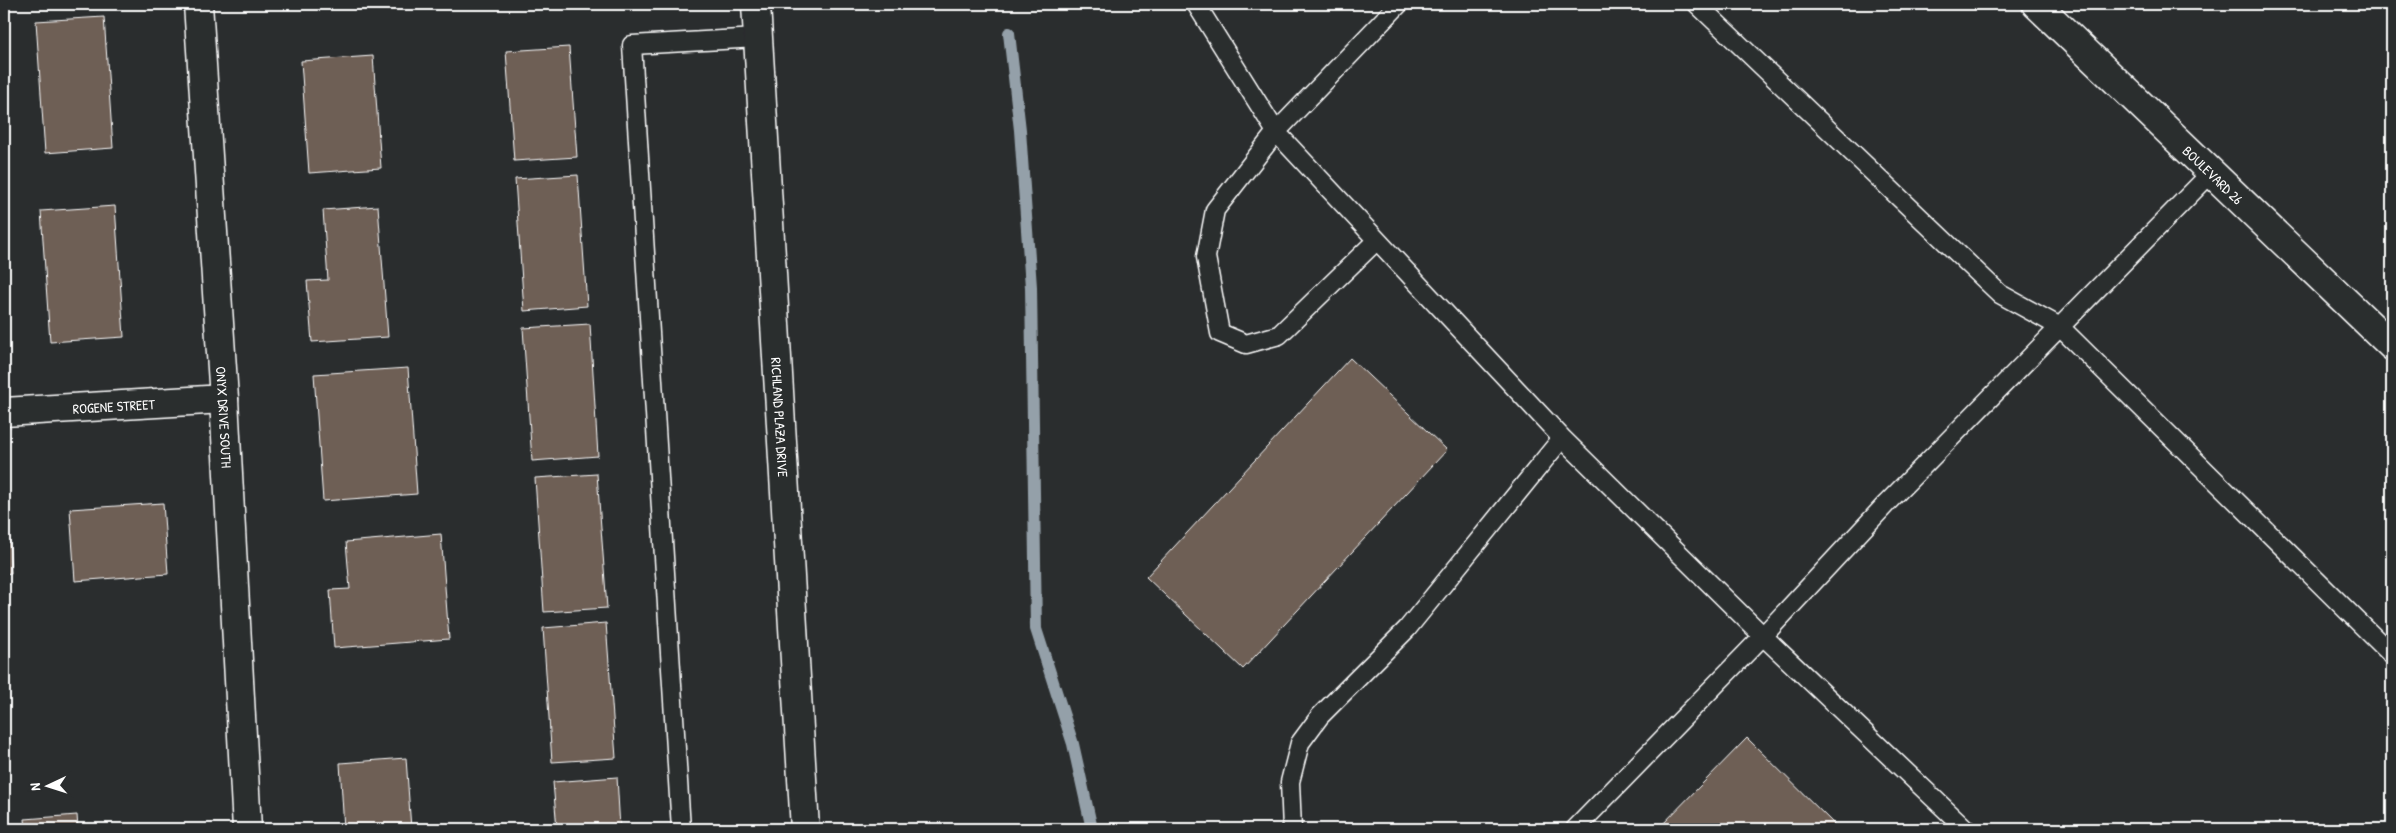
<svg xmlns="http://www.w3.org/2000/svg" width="2396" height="833" font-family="'Patrick Hand',sans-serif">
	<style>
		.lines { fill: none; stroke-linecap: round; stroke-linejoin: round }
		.stream { stroke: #94a0a9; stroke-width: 12 }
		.building { fill: #6e5e55; stroke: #fff }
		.lane-casing { stroke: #fff; stroke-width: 21 }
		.street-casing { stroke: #fff; stroke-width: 31 }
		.primary-casing { stroke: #fff; stroke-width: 31 }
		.lane { stroke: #2a2d2e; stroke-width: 18 }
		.street { stroke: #2a2d2e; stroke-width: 28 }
		.primary { stroke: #2a2d2e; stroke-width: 28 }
		.labels { text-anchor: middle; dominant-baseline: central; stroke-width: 4; stroke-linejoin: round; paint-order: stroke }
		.street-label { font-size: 14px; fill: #fff; stroke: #2a2d2e }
	</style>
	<rect width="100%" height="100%" fill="#2a2d2e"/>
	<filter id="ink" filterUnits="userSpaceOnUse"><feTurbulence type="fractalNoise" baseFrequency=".02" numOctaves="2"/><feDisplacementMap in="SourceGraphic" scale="10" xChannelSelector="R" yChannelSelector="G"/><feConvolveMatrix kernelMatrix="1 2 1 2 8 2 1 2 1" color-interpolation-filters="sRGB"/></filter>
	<g filter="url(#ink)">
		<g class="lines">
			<!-- stream -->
			<path class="stream" d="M1009,33L1020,130L1031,287L1036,629L1073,744L1092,829"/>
		</g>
		<!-- building -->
		<path class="building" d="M104,17L113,148L45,153L36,21Z
			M569,47L577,157L514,161L506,51Z
			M373,56L381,168L309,173L301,61Z
			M578,175L587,306L524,311L515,179Z
			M115,206L124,337L50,342L41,211Z
			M378,206L388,337L312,342L307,281L328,280L323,210Z
			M590,324L598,456L532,461L523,328Z
			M1350,358L1447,450L1243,669L1146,577Z
			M408,368L417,494L323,501L314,374Z
			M597,474L607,608L544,612L535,478Z
			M163,503L168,574L75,581L70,509Z
			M4,506H7L11,573L4,574Z
			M441,534L449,639L334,648L330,590L350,589L346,542Z
			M606,623L616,758L552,762L543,628Z
			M1747,738L1839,829H1658Z
			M406,758L411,829H344L340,763Z
			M617,777L620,829H557L553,782Z
			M77,815L78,829H26L25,819Z"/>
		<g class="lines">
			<!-- lane casing -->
			<g class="lane-casing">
				<path id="lane" d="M1196,4L1276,132L1377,240L1562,438L1763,636L1966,829
					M1697,4L2000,294L2060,327L2392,655
					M1377,240L1279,335L1246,344L1220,333L1206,257L1215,210L1276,132L1399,4
					M681,829L632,45L758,38
					M1292,829L1290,782L1300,743L1320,716L1407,629L1562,438
					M1575,829L1763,636L1886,504L2211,173"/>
			</g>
			<!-- street casing -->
			<g class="street-casing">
				<g id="street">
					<path id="s1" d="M198,4L224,399L247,829"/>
					<path id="s2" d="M756,4L805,829"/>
					<path id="s3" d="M4,412L224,399"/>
				</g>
			</g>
			<!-- primary casing -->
			<g class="primary-casing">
				<g id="primary">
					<path id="s4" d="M2036,4L2392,346"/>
				</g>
			</g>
			<!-- lane -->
			<use href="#lane" class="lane"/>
			<!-- street -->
			<use href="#street" class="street"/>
			<!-- primary -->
			<use href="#primary" class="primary"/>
		</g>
	</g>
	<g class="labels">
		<!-- street labels -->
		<g class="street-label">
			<text stroke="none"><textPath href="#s4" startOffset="246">BOULEVARD 26</textPath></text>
			<text stroke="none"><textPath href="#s3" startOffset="110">ROGENE STREET</textPath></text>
			<text stroke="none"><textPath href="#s1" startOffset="414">ONYX DRIVE SOUTH</textPath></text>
			<text stroke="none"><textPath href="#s2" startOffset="414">RICHLAND PLAZA DRIVE</textPath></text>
		</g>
	</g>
	<!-- margin -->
	<rect width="2396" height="833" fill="none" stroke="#2a2d2e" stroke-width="20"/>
	<rect x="10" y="10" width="2376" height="813" fill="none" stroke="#fff" stroke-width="2" filter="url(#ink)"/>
	<!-- north arrow -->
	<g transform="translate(48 786) rotate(266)" stroke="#2a2d2e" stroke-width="4" paint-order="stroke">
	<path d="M0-4L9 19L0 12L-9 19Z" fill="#ffffff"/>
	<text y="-8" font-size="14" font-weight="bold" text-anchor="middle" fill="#ffffff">N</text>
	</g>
</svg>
